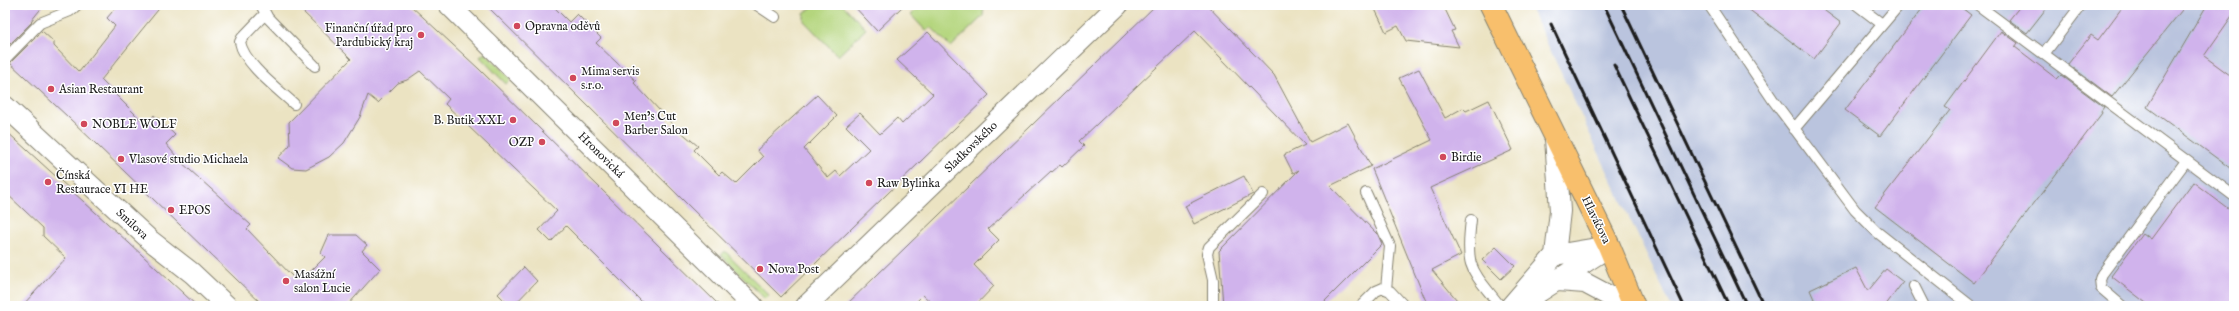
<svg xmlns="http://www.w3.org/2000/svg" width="2239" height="311" font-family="'IM FELL English',serif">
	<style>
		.industrial { fill: #bac4de }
		.green { fill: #b4d57d; stroke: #68784c }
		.building { fill: #d0b3ec }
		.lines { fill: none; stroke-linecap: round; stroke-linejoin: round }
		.lane-casing { stroke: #84806f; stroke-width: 12 }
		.street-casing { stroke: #84806f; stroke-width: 22 }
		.primary-casing { stroke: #84806f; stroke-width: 24 }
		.lane { stroke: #fff; stroke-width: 10 }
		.street { stroke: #fff; stroke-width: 20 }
		.primary { stroke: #f8bf6c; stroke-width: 22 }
		.rail { stroke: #1c1c1c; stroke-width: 3 }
		.poi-dot { fill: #d1495b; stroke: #fff; stroke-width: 1.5 }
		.labels { text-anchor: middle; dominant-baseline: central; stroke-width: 3; stroke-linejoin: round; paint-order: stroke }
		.poi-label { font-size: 12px; fill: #1c1c1c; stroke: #fff; text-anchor: start }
		.street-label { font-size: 12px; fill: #1c1c1c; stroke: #fff }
	</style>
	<rect width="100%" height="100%" fill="#fff"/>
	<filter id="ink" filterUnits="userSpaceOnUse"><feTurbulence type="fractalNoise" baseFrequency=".025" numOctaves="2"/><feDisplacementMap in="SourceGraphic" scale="8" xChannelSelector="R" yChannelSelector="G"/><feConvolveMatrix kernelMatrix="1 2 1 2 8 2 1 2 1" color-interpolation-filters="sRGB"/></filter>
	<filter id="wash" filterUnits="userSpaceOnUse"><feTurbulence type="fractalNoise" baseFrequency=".012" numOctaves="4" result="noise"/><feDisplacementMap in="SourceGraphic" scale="16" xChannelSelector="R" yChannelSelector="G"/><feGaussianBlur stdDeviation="0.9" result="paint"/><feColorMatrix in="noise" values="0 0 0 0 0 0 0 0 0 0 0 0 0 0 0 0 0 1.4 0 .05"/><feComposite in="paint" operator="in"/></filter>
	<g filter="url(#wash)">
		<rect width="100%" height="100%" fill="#ebe3c2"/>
		<!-- industrial -->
		<path class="industrial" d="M1529,5H2234V306H1671Z"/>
		<!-- green -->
		<path class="green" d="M814,5H843L866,29L838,56L804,21V14Z
			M921,5H984L983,16L951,47L931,27L926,31L911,15Z
			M485,53L511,79L506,84L480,57Z
			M725,251L769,295L765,299L721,255Z"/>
		<g id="blocks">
			<!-- building -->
			<path class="building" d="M5,5H44L31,21L32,22L10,44L5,40Z
				M118,5H162L101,80L145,124L154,115L175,135L166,144L180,161L251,225L247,229L292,276L309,273L325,257L321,253L329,235H356L367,245L362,251L380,269L347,306H264L68,117L10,63L42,31L54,42V46L79,72L115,26L107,18Z
				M296,5H410L479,69L720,306H646L566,226L551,242L539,230L557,211L445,104L449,99L420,71L407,80L398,83L378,103L368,95L360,117L344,143L329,157L306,169L292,168L278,158L290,145L289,122L351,59Z
				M486,5H552L569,22L577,14L601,38L596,43L636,81L634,83L674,126L698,146L694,150L719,175L722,172L736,184L763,157L757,150L817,95L837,116L804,149L828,178L836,171L840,176L869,149L846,126L860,113L880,134L897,118L902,124L933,94L897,60L928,32L989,95L781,297Z
				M853,5H904L877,31Z
				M1156,5H1207L1274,75L1310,142L1348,123L1371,166L1330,186L1378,235L1382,244L1320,306H1223L1219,251L1299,170L1293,173L1284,155L1305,145L1195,31L1079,141L1084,146L1062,167L1060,165L1052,172L1051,171L988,229L999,240L974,265L994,286L975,306H935L923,295L912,306H845Z
				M1373,5H1443L1455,30L1451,31L1459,47L1406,41L1398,26L1386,32Z
				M1743,5H1817L1841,23L1814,59Z
				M1925,5H1958L1971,15L1880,136L1845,110Z
				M2021,5H2049L2027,33L2009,20Z
				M2124,5H2186L2112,97L2068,64L2091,35L2098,40Z
				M2207,5H2234V13L2204,56L2234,78V171L2147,107Z
				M2001,31L2018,43L2015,47L2057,79L2061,75L2104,107L2101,111L2102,113L1974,283L1875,207L1950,110L1945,107Z
				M1419,69L1445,118L1463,108L1466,111L1489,100L1513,150L1430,188L1461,255L1432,270L1462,306H1431L1425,299L1372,169L1432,140L1399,78Z
				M5,130L129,243L197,306H22L66,258L43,236V228L5,192Z
				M1244,176L1253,194L1194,224L1185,206Z
				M2193,182L2234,213V306H2150L2111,276L2143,233L2151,239Z
				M1496,247L1515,266L1501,279L1482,260Z
				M524,267L537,281L513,306H510L498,294Z
				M1856,268L1868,291L1886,269L1903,282L1885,306H1817L1810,290Z"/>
		</g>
	</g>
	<g filter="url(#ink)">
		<use href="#blocks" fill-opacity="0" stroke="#84806f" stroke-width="1"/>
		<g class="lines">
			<!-- lane casing -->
			<g class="lane-casing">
				<path id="lane" d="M261,5L268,18L315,66
					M757,5L775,17
					M1709,5L1773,100L1855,210L1877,232L1971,306
					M1857,5L1882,24
					M1978,5L2234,196
					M265,14L242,38L240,42C244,64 278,89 294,104
					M2044,54L2081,5
					M5,59L40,23L70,11L77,5
					M1794,129L1899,5
					M1366,193L1390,246L1386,289
					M1471,220C1465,269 1471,269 1500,306
					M1914,286L1924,306
					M1213,306V280L1207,254L1209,247L1263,194
					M1361,306L1376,291L1383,288L1390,291L1404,306
					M2122,306L2101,288L2100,279L2102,274L2186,161"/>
			</g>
			<!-- street casing -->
			<g class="street-casing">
				<path id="street" d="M449,5L753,306
					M5,106L151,241L192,273L227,306
					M1555,138L1560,211L1555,255
					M1558,281L1585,283L1628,306
					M1522,303L1604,250
					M806,306L1118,5
					M1511,306L1555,255L1609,246"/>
			</g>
			<!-- primary casing -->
			<g class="primary-casing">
				<path id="primary" d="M1491,5L1609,246L1634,306"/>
			</g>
			<!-- lane -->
			<use href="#lane" class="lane"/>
			<!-- street -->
			<use href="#street" class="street"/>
			<!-- primary -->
			<use href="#primary" class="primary"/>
			<!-- rail -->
			<path class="rail" d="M1604,5L1747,306
				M1621,5L1764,306
				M1551,24L1684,306
				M1614,65L1729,306"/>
		</g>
	</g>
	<!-- markers -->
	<g class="poi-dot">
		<circle cx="517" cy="26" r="4"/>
		<circle cx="421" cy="35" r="4"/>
		<circle cx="573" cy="78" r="4"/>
		<circle cx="51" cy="89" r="4"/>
		<circle cx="513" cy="120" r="4"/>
		<circle cx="616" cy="123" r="4"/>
		<circle cx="84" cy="124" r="4"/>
		<circle cx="542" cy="142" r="4"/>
		<circle cx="1443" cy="157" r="4"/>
		<circle cx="121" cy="159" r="4"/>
		<circle cx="48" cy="182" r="4"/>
		<circle cx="869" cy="183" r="4"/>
		<circle cx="171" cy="210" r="4"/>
		<circle cx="760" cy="269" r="4"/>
		<circle cx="286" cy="281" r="4"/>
	</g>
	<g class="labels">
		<!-- poi labels -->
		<g class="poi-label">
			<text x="525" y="26">Opravna oděvů</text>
			<text x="413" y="28" text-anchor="end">Finanční úřad pro<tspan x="413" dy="14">Pardubický kraj</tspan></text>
			<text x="581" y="71">Mima servis<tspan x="581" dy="14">s.r.o.</tspan></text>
			<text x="59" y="89">Asian Restaurant</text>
			<text x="624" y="116">Men’s Cut<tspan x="624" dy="14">Barber Salon</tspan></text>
			<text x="505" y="120" text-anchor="end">B. Butik XXL</text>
			<text x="92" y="124">NOBLE WOLF</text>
			<text x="534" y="142" text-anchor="end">OZP</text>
			<text x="1451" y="157">Birdie</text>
			<text x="129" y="159">Vlasové studio Michaela</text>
			<text x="56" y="175">Čínská<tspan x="56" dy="14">Restaurace YI HE</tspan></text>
			<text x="877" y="183">Raw Bylinka</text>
			<text x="179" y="210">EPOS</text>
			<text x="768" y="269">Nova Post</text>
			<text x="294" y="274">Masážní<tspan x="294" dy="14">salon Lucie</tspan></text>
		</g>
		<!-- street labels -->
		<g class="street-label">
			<text transform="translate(971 147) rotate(-44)">Sladkovského</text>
			<text transform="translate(601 155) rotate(45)">Hronovická</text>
			<text transform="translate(1596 220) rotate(64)">Hlaváčova</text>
			<text transform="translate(132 224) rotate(43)">Smilova</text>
		</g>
	</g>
	<!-- margin -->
	<rect width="2239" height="311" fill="none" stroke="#fff" stroke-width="20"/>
</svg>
